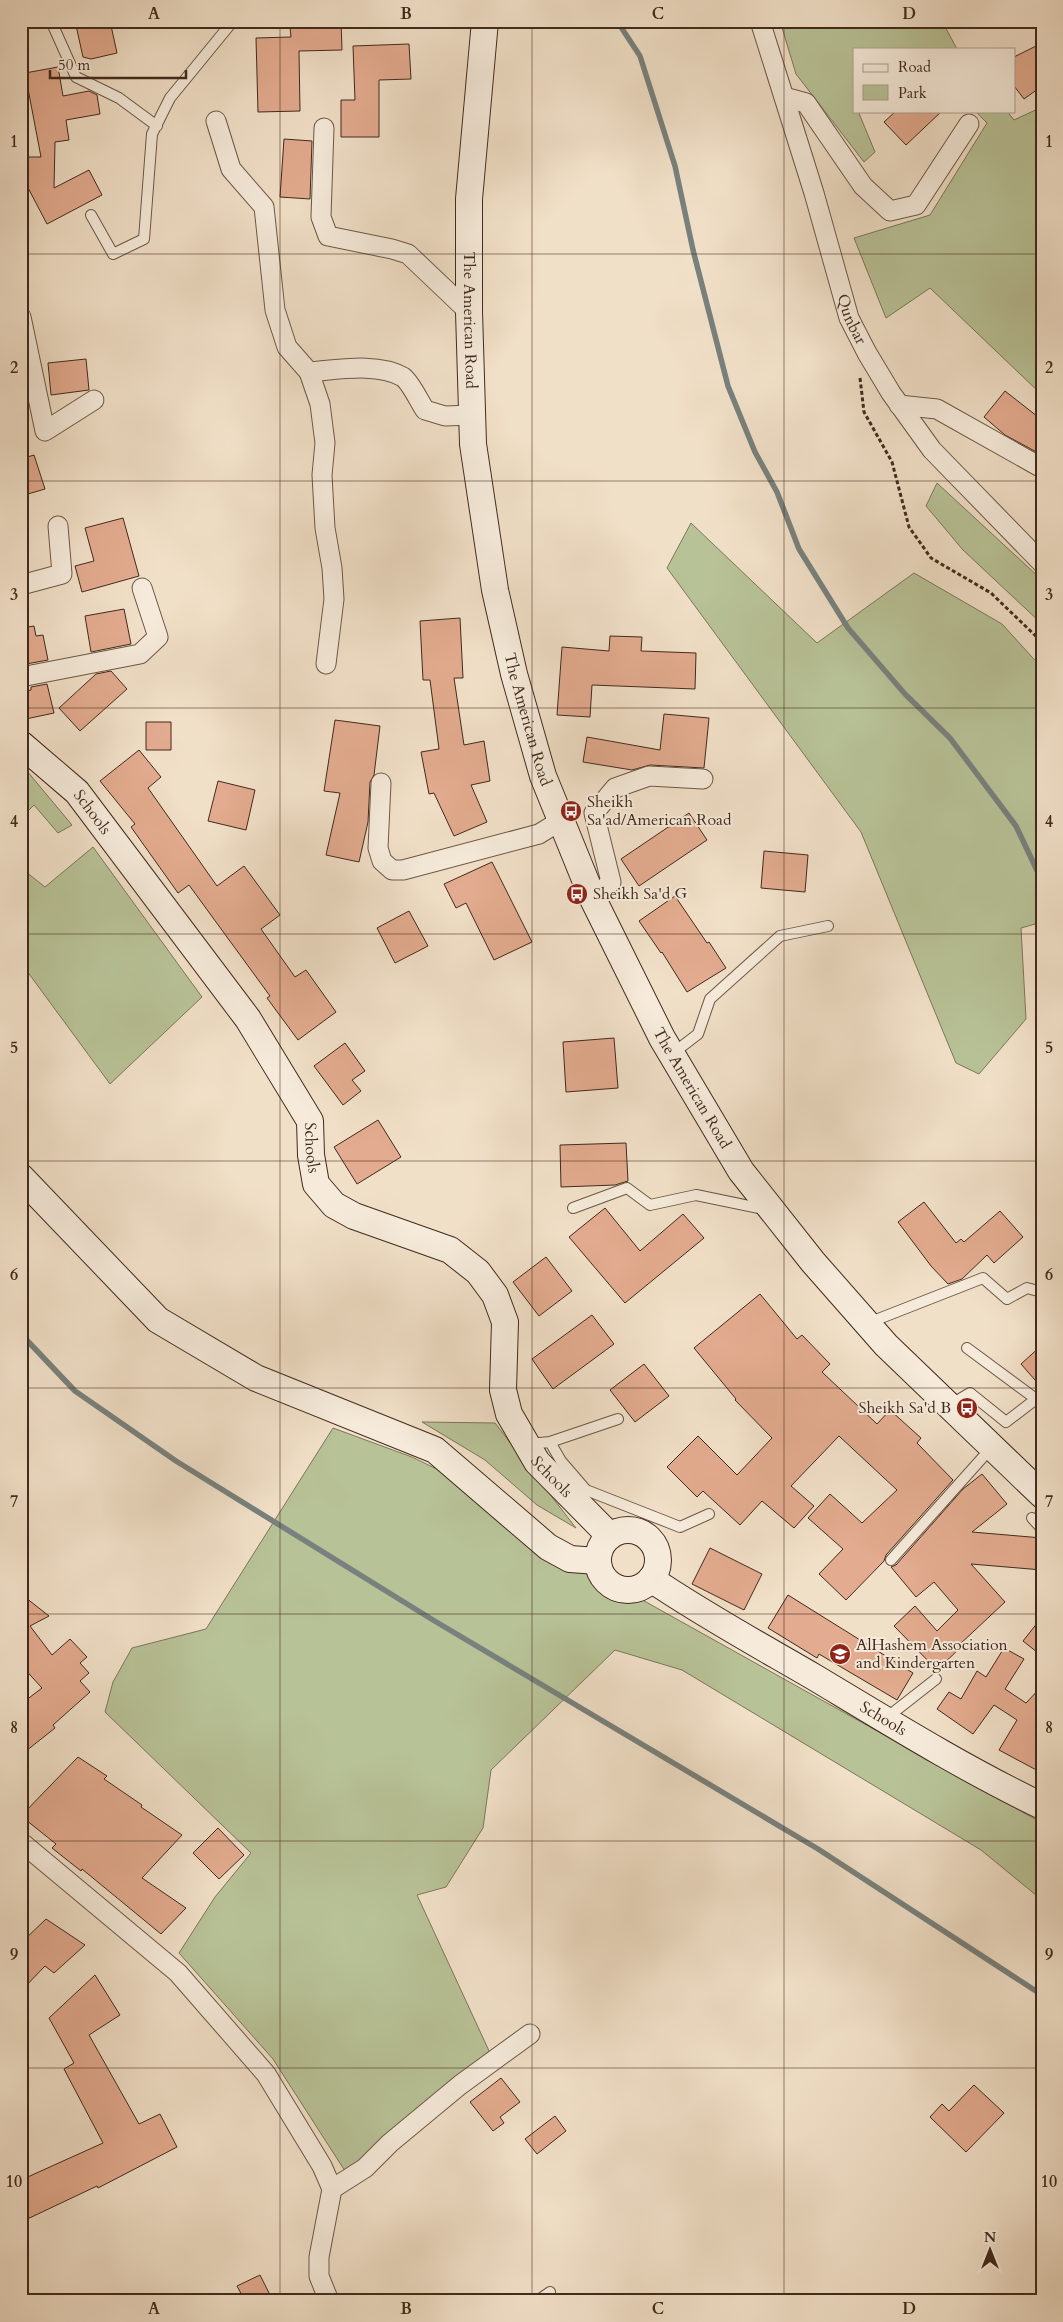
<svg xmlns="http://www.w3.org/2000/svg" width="1063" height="2322" font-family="Cardo,serif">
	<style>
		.green { fill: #b8c297; stroke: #7c765a }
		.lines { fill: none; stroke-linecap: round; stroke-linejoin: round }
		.stream { stroke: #78817d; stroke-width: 5.5 }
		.building { fill: #e3ab8f; stroke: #412a1c }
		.lane-casing { stroke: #6d5847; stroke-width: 12 }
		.street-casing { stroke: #6d5847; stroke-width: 21 }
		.secondary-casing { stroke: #412a1c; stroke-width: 28 }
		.path { stroke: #412a1c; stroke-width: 3; stroke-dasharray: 4 2.5; stroke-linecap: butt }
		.lane { stroke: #f6ebdb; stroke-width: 10 }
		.street { stroke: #f6ebdb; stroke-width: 19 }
		.secondary { stroke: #f6ebdb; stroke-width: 26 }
		.grid { fill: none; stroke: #412a1c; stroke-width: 1; stroke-opacity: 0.55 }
		.labels { text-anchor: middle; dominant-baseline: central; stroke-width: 4; stroke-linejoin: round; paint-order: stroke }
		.street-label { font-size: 16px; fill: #412a1c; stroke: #f6ebdb }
		.poi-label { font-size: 16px; fill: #412a1c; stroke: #f6ebdb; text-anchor: start }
		.neatline { fill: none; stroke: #412a1c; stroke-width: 2 }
		.grid-label { font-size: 16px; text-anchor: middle; font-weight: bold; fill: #412a1c }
	</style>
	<rect width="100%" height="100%" fill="#f1e0c8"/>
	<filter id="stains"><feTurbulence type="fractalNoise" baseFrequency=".004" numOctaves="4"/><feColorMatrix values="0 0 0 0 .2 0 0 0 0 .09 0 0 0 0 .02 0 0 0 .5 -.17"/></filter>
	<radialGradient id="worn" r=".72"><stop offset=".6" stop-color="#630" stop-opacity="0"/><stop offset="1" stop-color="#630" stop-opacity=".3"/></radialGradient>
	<!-- green -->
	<path class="green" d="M780,21H942L957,49H854V111H858L875,152L864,162L796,74Z
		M1042,107V395L930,288L886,318L854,238L930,215L987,123L975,111H1007L1014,120Z
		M937,483L1042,580V624L963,550L926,506Z
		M691,523L817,643L914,573L1002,624L1042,668V922L1021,928L1026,1019L979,1074L956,1063L861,832L667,568Z
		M21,764L22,765L72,825L58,833L34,805L21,818Z
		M93,847L202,997L110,1084L21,963V868L45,887Z
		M422,1422L495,1423L576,1528L537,1505L485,1460Z
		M333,1428L412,1457L455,1478L612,1583L1042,1823V1900L981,1850L682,1670L615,1650L491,1770L483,1828L446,1887L417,1895L490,2053L373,2152L345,2171L273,2059L179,1953L215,1897L251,1853L105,1712L113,1682L132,1648L206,1629Z"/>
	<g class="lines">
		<!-- stream -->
		<path class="stream" d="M617,21L640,56L675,166L693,250L728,386L755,452L777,492L799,549L848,628L905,694L950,738L1016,826L1042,881
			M21,1334L75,1391L176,1461L433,1620L818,1849L1042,1995"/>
	</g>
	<!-- building -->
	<path class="building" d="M75,21H110L117,53L91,59L83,57Z
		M307,21H341L342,50L299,51L300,111L258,112L256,38L291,37L290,27L307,26Z
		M1042,43V86L1024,99L1014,86V57Z
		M409,44L411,79L379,80V137H341V100H355L353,46Z
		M58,67L63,96L89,91L97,95L100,114L66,120L69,140L55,142L54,188L89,170L102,195L47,224L26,184H21V157H41L25,73Z
		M896,111H942L906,145L884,122Z
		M284,139L312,141L310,199L280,197Z
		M86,359L89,390L51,395L48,363Z
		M1005,391L1042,420V455L1005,435L984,417Z
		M34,455L45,489L21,496V459Z
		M123,518L139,576L82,592L75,566L94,561L85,528Z
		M124,609L131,644L91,652L85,616Z
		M460,618L463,678H454L464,745L484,741L490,781L471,785L487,822L454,836L434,793L429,794L421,752L439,749L430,680H423L420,621Z
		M34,626L36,636L43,635L48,660L26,664L21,628Z
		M610,636L642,637L641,651L696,653L695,689L592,685L590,717L557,715L562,647L609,651Z
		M111,671L127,689L80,731L59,708L96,674Z
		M47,684L54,713L21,720V692L31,690V687Z
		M664,714L709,718L704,768L650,765L632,770L583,762L587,737L660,750Z
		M335,720L380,726L374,775L370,782L368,822L359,862L326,855L340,793L324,791Z
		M146,722H171V750H146Z
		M139,750L161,777L148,788L217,886L244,866L280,915L261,929L295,977L306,970L336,1012L298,1040L267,998L270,996L189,885L178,893L131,827L135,824L100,781Z
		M218,781L255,790L246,830L208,821Z
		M689,813L707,840L639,886L621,859Z
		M764,851L808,855L805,892L761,888Z
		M492,862L532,942L494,960L466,903L456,908L444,884Z
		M675,896L707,943L709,942L726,968L687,992L662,952L661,953L639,921Z
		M409,911L428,946L395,963L377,928Z
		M614,1038L618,1088L566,1092L563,1042Z
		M345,1043L365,1071L352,1080L361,1091L343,1105L314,1066Z
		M378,1120L401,1157L357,1184L334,1147Z
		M626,1143L628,1181L615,1185L561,1187L560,1145Z
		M924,1202L956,1243L961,1239L964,1242L1000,1211L1023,1237L994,1263L987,1255L962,1279L948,1284L931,1266L898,1222Z
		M605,1208L640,1251L683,1214L704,1238L625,1303L569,1237Z
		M546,1257L572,1291L539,1316L513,1282Z
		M760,1294L797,1339L802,1335L830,1364L822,1372L877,1424L890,1410L921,1438L917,1443L953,1480L886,1555L884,1561L846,1600L819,1574L843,1549L808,1518L830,1494L862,1523L897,1490L839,1436L791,1486L814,1506L794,1528L762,1501L740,1525L703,1491L697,1497L667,1467L698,1436L737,1475L772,1438L735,1400L736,1399L694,1348Z
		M592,1315L614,1344L553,1389L532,1359Z
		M1042,1345V1388L1021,1364Z
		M644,1364L669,1396L635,1422L610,1390Z
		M982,1474L1007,1504L972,1532L1042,1538V1570L971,1564L1005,1602L958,1646L960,1648L937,1670L894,1626L915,1606L937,1631L958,1610L934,1582L916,1597L891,1567L896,1565L963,1489Z
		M710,1548L762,1574L744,1610L692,1584Z
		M21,1594L49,1616L30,1626L52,1655L70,1639L87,1657L80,1663L89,1673L80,1681L90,1692L53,1725L55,1728L21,1755V1704L42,1688L21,1665Z
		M788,1595L913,1673L897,1700L819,1654L817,1658L768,1628Z
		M1042,1617V1656L1023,1641Z
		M1004,1648L1024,1659L1005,1689L1026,1703L1042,1686V1773L999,1750L1017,1720L994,1705L973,1734L937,1709L949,1692L961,1699L977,1671L986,1677Z
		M78,1757L107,1776L104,1779L142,1805L141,1807L182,1835L142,1878L186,1908L161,1934L82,1869L81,1871L52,1848L56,1844L21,1816Z
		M218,1828L244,1855L219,1879L193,1853Z
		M46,1919L85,1945L54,1973L45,1966L21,1991V1943Z
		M95,1975L120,2015L89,2035L139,2124L160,2114L177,2147L98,2188L97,2186L21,2222V2180L103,2143L64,2069L74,2063L49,2018Z
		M501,2078L520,2102L500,2117L504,2123L493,2131L470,2102Z
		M974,2085L1004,2113L966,2152L930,2117L942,2104L949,2111Z
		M555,2116L566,2131L537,2154L525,2139Z
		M260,2275L273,2301H245L237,2286Z"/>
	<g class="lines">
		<!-- lane casing -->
		<g class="lane-casing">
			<path id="lane" d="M51,21L76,77L119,98L157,126
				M91,215L113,254L144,239L152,134L170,98L233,21
				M672,1054L698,1034L710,999L780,936L828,926
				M573,1208L627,1188L650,1205L696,1195L764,1209
				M868,1323L983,1278L1007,1299L1027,1288L1042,1292
				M950,1405L970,1393L1006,1422L1036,1399L967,1348
				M550,1442L618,1419
				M529,1444L550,1442L561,1461L586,1490L680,1527L709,1514
				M1032,1518L1042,1529
				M891,1560L992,1447
				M885,1719L936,1679
				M537,2301L550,2292"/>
		</g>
		<!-- street casing -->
		<g class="street-casing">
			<g id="street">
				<path id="s1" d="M760,21L814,193L849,318L867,353L891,393L932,450L1042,563"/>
				<path d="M784,97L806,103L863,186L890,211L916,205L969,124"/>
				<path d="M216,121L231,169L264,207L275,310L287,347L309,372C336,370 378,362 403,377C411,383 419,401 425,410L445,416L473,415"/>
				<path d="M324,128L321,217L328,236L392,249L408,254L469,312"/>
				<path d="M21,317L45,431L94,400"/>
				<path d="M309,372L320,404L325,443L322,475L325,528L332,568L334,599L326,664"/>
				<path d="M899,405L937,409L1042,468"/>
				<path d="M21,585L62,574L58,526"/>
				<path d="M21,677L140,654L158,637L142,588"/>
				<path d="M381,783L378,848L382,861L392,870H403L539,834L560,821"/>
				<path d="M593,899L611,882L594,813L615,788L649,776L703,779"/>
				<path d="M21,1842L178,1973L266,2074L322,2166L332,2189L319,2257V2276L329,2301"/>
				<path d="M332,2189L365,2168L390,2143L460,2085L530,2034"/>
			</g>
		</g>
		<!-- secondary casing -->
		<g class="secondary-casing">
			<g id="secondary">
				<path id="s2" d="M485,21L469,199V312L473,444L495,590L514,674L543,776L593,899L662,1038L741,1171L813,1262L886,1345L1042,1495"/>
				<path id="s3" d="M21,744L77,792L248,1019L310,1121L311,1155L316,1184L334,1205L354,1216L450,1250L478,1272L495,1295L505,1322L503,1390L509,1414L537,1462L610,1536"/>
				<path d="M21,1177L158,1320L256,1378L435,1450L548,1547L570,1559L598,1561"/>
				<circle cx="628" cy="1560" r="30"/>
				<path id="s4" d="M651,1579C704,1615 759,1645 814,1677C889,1722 963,1768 1042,1806"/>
			</g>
		</g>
		<!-- path -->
		<path class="path" d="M860,378L864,412L892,462L909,527L931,558L991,593L1042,642"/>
		<!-- lane -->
		<use href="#lane" class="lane"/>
		<!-- street -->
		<use href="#street" class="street"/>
		<!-- secondary -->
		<use href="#secondary" class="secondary"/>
	</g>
	<!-- grid -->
	<path class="grid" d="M280,21V2301M532,21V2301M784,21V2301M21,254H1042M21,481H1042M21,708H1042M21,934H1042M21,1161H1042M21,1388H1042M21,1614H1042M21,1841H1042M21,2068H1042"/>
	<!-- icons -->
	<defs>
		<g id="bus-disc" transform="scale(1.125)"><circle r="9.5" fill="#8f2418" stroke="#f6ebdb"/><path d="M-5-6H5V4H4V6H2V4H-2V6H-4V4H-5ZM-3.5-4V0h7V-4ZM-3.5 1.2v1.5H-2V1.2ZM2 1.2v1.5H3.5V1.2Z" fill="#fff"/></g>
		<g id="school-disc" transform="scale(1.125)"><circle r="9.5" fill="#8f2418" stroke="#f6ebdb"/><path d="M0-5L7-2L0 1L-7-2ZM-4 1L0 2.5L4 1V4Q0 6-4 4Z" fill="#fff"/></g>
	</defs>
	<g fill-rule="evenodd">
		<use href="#bus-disc" x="571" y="811"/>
		<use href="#bus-disc" x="577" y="894"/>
		<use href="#bus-disc" x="967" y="1408"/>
		<use href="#school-disc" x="840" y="1654"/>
	</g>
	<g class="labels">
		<!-- street labels -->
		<g class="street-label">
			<text stroke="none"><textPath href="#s1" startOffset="312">Qunbar</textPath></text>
			<text stroke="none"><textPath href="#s2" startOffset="300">The American Road</textPath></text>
			<text stroke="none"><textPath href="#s2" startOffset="705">The American Road</textPath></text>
			<text stroke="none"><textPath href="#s3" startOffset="99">Schools</textPath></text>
			<text stroke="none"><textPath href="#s2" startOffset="1110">The American Road</textPath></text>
			<text stroke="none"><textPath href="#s3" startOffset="504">Schools</textPath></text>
			<text stroke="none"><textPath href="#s3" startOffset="955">Schools</textPath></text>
			<text stroke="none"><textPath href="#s4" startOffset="271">Schools</textPath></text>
		</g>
		<!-- poi labels -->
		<g class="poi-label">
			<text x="587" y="802">Sheikh<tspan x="587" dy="18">Sa'ad/American Road</tspan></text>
			<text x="593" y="894">Sheikh Sa'd G</text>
			<text x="951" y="1408" text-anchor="end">Sheikh Sa'd B</text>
			<text x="856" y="1645">AlHashem Association<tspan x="856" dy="18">and Kindergarten</tspan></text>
		</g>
	</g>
	<!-- margin -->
	<rect width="1063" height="2322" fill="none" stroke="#f1e0c8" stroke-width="55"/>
	<!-- legend -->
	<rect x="853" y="48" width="162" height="65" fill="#f6ebdb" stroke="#ae9e8f"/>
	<rect x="863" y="64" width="25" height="8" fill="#f6ebdb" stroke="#ae9e8f"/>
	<text x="898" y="72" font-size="15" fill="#412a1c">Road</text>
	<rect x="863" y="85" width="25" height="15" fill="#b8c297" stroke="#ae9e8f"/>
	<text x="898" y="98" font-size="15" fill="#412a1c">Park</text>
	<!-- north arrow -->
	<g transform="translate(990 2250)" stroke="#f6ebdb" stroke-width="4" paint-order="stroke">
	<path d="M0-4L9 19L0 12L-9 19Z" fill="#412a1c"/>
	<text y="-8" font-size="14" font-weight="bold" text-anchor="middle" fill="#412a1c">N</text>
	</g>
	<!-- scale -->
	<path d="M50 70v8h136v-8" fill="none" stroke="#412a1c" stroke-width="2.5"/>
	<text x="58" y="70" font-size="15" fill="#412a1c" stroke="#f6ebdb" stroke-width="4" paint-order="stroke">50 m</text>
	<rect x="28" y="28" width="1008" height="2266" class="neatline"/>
	<g class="grid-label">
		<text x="154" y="19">A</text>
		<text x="406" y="19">B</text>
		<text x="658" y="19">C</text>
		<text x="909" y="19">D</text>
		<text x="14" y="147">1</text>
		<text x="1049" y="147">1</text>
		<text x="14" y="373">2</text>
		<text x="1049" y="373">2</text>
		<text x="14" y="600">3</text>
		<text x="1049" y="600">3</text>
		<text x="14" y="827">4</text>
		<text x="1049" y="827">4</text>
		<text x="14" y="1053">5</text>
		<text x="1049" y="1053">5</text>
		<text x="14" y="1280">6</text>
		<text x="1049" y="1280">6</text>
		<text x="14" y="1507">7</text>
		<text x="1049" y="1507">7</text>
		<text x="14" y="1733">8</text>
		<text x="1049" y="1733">8</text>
		<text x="14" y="1960">9</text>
		<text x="1049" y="1960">9</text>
		<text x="14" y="2187">10</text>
		<text x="1049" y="2187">10</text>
		<text x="154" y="2314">A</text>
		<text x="406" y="2314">B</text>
		<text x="658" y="2314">C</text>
		<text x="909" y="2314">D</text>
	</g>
	<rect width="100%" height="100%" filter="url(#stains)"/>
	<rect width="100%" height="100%" fill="url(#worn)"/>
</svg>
